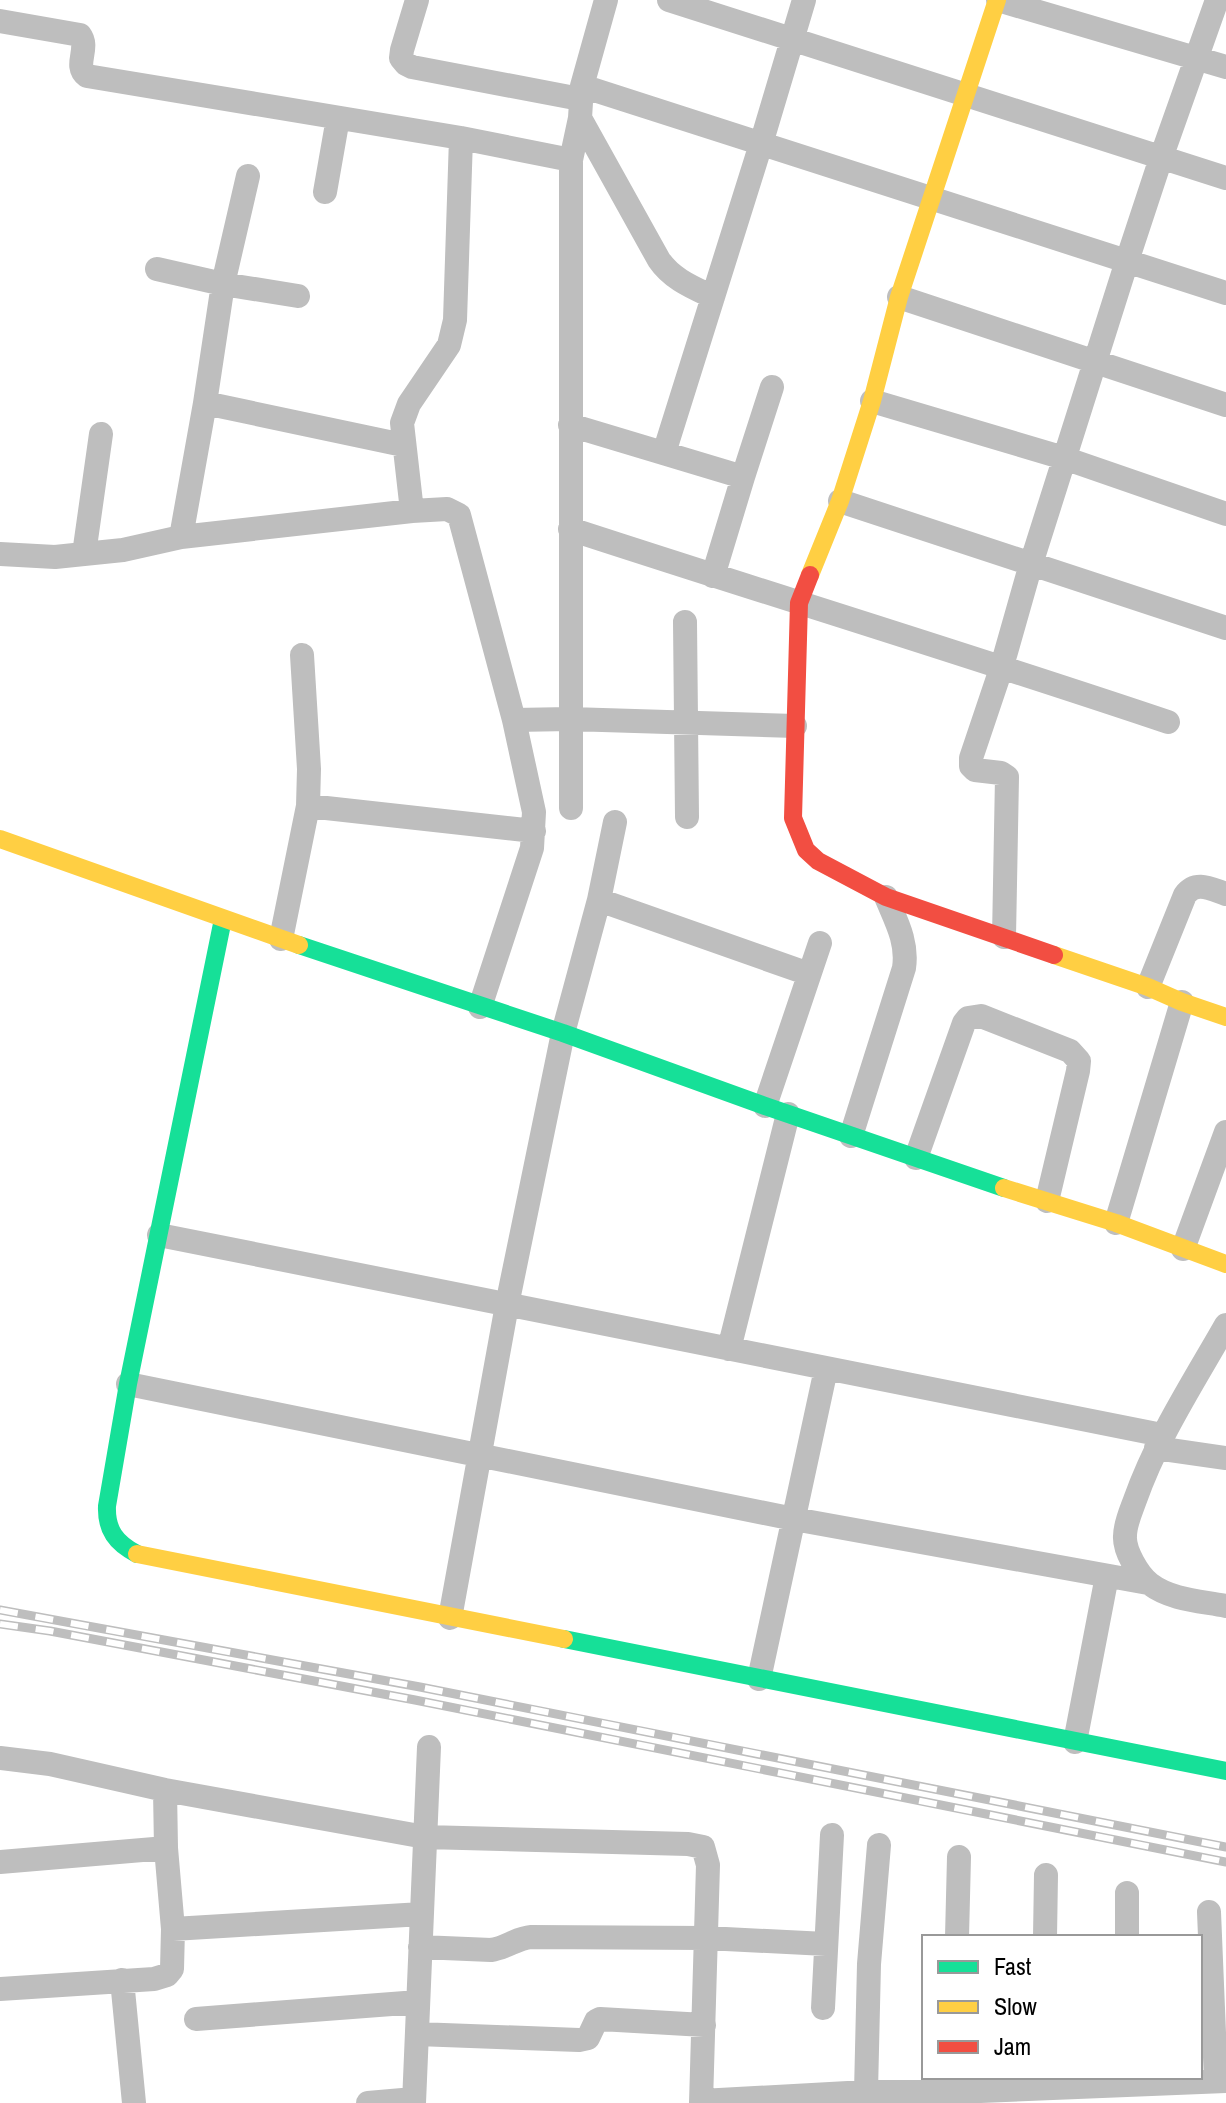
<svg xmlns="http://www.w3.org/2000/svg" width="1226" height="2103" font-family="'Archivo Narrow',sans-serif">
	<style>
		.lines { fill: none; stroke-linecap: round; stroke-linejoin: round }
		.street { stroke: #bebebe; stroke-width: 24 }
		.fast { stroke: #16e098; stroke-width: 18 }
		.slow { stroke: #ffcf43; stroke-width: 18 }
		.jam { stroke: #f24e42; stroke-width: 18 }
		.rail-casing { stroke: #bebebe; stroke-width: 9 }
		.rail { stroke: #fff; stroke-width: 6; stroke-dasharray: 18; stroke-linecap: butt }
	</style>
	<rect width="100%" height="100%" fill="#fff"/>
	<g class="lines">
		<!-- street -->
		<path class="street" d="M417,0L402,50L401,58L406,64L412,67L580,99
			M669,0L1226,178
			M998,0L1226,67
			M0,21L80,35C90,48 73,66 87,76L461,138L571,160
			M582,86L1226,293
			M580,118L659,260C672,279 692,287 713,297
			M325,192L338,118
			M157,269L223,284L298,296
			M899,297L1226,405
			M872,401L1064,458L1226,514
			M205,403L403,445
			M570,425L743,477L713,576
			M664,453L761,144L804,0
			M743,477L772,387
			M840,501L1226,628
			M412,511L402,423L409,404L449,345L455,320L461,138
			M570,529C769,594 969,655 1168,722
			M181,537L205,403L223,284L248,176
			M0,554L55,557L84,554L123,550L181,537L412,511L447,509L459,515L514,720L534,812L532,848L480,1007
			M84,554L101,434
			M685,622L687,817
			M514,720L570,719L795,726
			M308,806L534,831
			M571,808V160L580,118L582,86L606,0
			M599,900L809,974
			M1004,937L1007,777L1001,773L975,770L971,766V758L1002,666L1031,564L1127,261L1161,158L1217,0
			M281,939L308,806L309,769L302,655
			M1148,987L1185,895C1196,880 1211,889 1226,894
			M765,1106L820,943
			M851,1136L904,968C908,942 896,921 886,897
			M916,1158L964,1023L968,1018L981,1016L1070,1051L1079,1061L1078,1071L1047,1201
			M1116,1223L1182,1002
			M159,1235L1162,1435
			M1183,1249L1226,1132
			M1226,1325C1193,1383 1157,1438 1135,1500C1131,1511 1125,1524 1125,1536C1124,1550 1138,1575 1150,1584C1171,1600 1201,1601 1226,1606
			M729,1349L788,1114
			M128,1384L794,1519L1148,1583
			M1156,1448L1226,1458
			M450,1618L507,1305L563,1033L599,900L615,822
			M759,1679L826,1369
			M1075,1742L1107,1576
			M0,1758L50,1764L165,1790L425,1837L688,1844L703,1847L708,1865L701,2103
			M0,1862L166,1848
			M1209,1912L1216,2081
			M173,1929L422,1914
			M957,1937L959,1857
			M1045,1937L1046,1875
			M1127,1937V1893
			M420,1947L491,1950C506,1948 517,1938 531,1937L706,1938L826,1944
			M122,1980L134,2103
			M0,1989L154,1979L167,1975L172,1969L173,1929L166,1848L165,1790
			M823,2008L832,1835
			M196,2019L418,2002
			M417,2034L579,2040L588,2038L596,2021L600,2019L704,2025
			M866,2092L869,1964L879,1845
			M701,2101L866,2092H956L1226,2081
			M368,2103L414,2099
			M414,2103L429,1747"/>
		<!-- fast -->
		<path class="fast" d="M299,945L563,1033L765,1106L1004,1188
			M137,1554C116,1543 106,1530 107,1506L128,1384L223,919
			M564,1639L1226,1771"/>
		<!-- slow -->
		<path class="slow" d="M810,575L840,501L872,401L899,297L997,0
			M0,839L299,945
			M1054,955L1148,987L1182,1002L1226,1017
			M1004,1188L1116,1223L1226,1264
			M137,1554L564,1639"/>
		<!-- jam -->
		<path class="jam" d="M810,575L799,603L793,818L806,850L818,861L886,897L1054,955"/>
		<!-- rail casing -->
		<g class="rail-casing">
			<path id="rail" d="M0,1610L420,1687L1226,1847
				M0,1624L50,1631L415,1700L1226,1862"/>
		</g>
		<!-- rail -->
		<use href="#rail" class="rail"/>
	</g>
	<!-- legend -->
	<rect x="922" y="1935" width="280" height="144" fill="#ffffff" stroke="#999999" stroke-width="2"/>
	<rect x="938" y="1961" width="40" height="12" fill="#16e098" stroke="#999999" stroke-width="2"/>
	<text x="994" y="1975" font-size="24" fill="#000000">Fast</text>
	<rect x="938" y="2001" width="40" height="12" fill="#ffcf43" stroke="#999999" stroke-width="2"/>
	<text x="994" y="2015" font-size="24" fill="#000000">Slow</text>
	<rect x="938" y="2041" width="40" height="12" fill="#f24e42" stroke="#999999" stroke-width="2"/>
	<text x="994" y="2055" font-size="24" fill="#000000">Jam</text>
</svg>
